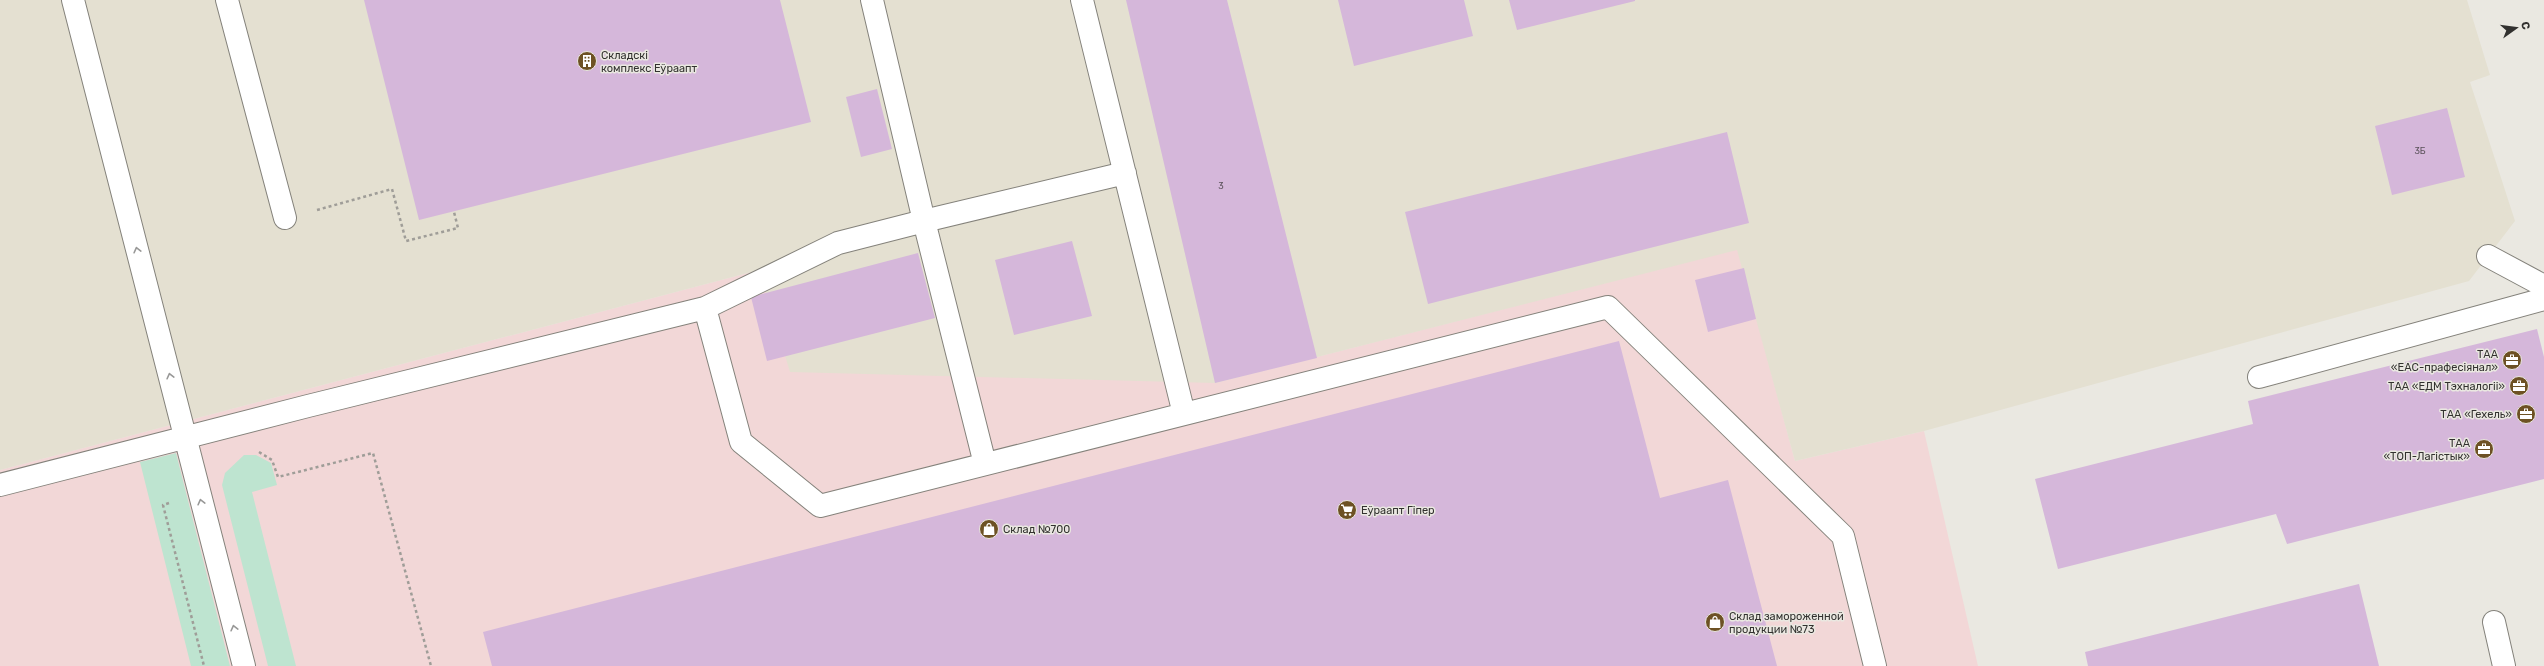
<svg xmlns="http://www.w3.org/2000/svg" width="2544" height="666" font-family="Rubik,sans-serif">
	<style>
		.commercial { fill: #f2d7d7 }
		.built { fill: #e4e0d1 }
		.green { fill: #bee4d0 }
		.building { fill: #d5b7da }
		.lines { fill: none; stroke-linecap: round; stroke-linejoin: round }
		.lane-casing { stroke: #84827b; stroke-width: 24 }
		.path { stroke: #9f9d98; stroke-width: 2.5; stroke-dasharray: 3 3; stroke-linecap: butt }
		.lane { stroke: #fff; stroke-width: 22 }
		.oneway { stroke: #989897 }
		.labels { text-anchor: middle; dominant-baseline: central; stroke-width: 3; stroke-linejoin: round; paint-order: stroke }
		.number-label { font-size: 9px; fill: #5b525a }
		.poi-label { font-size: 11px; fill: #32312f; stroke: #eae8e1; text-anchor: start }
	</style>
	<rect width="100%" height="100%" fill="#eae8e1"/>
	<!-- commercial -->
	<path class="commercial" d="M1738,249L1795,461L1924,431L1978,666H0V470L759,270L1215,383Z"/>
	<!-- built -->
	<path class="built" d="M0,0H2467L2490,75L2470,82L2515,221L2469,281L1924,431L1795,461L1737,250L1215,383L790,372L759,270L0,470Z"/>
	<!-- green -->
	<path class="green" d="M176,453L230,666H191L140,462Z
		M244,455H256L271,463L277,485L252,492L296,666H268L222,485L225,473Z"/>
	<!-- building -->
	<path class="building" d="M364,0H780L811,122L419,220Z
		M1126,0H1227L1317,358L1215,383Z
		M1338,0H1464L1473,36L1354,66Z
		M1509,0H1635V1L1517,30Z
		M877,89L892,149L861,157L846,97Z
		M2447,108L2465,177L2392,195L2375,126Z
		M1727,132L1749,223L1428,304L1405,212Z
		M1072,241L1092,316L1014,335L995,260Z
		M918,253L935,318L767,361L751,297Z
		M1744,268L1756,319L1708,332L1695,280Z
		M2537,329L2544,357V479L2287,544L2276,514L2058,569L2035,479L2253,424L2248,401Z
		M1619,341L1660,498L1728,480L1777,666H492L483,632Z
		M2359,584L2379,666H2088L2085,652Z"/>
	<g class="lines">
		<!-- lane casing -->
		<g class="lane-casing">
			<path id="lane" d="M73,0L244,666
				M227,0L285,218
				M1082,0L1184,414
				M2488,256L2544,286
				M705,308L838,243L924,221L872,0
				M2259,377L2544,299
				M985,464L924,221L1125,173
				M0,485L308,406L705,308L741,442L820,506L1608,307L1843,536L1875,666
				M2494,622L2504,666"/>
		</g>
		<!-- path -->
		<path class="path" d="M317,210L392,189L406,241L458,228L454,212
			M259,452L272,460L278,477L373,453L431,666
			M169,503L163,505L204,666"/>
		<!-- lane -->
		<use href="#lane" class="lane"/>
	</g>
	<!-- one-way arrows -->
	<defs><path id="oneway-chevron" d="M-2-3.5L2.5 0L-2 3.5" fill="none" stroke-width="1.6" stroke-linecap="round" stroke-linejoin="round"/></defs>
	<g class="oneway">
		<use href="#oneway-chevron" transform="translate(137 250) rotate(-104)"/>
		<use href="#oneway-chevron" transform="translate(170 376) rotate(-104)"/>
		<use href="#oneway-chevron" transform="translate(201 502) rotate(-104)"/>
		<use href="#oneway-chevron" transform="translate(234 628) rotate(-104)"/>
	</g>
	<!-- icons -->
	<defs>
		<g id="building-disc" transform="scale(1)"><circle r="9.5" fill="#6d5124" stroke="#eae8e1"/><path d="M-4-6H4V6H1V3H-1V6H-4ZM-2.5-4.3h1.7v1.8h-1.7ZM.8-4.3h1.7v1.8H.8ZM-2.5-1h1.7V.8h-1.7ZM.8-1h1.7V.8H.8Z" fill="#fff"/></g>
		<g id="office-disc" transform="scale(1)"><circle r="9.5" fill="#6d5124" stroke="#eae8e1"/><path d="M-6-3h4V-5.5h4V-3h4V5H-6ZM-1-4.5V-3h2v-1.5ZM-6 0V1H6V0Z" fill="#fff"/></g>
		<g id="supermarket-disc" transform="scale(1)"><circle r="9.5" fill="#6d5124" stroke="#eae8e1"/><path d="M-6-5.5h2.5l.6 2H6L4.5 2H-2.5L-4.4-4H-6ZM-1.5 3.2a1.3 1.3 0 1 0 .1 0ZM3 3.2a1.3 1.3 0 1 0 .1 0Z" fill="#fff"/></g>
		<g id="shop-disc" transform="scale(1)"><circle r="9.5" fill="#6d5124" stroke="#eae8e1"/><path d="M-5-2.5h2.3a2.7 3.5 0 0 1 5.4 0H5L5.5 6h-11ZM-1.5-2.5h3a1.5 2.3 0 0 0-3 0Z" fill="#fff"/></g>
	</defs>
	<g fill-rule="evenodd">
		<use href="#building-disc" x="587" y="61"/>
		<use href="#office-disc" x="2512" y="360"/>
		<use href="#office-disc" x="2519" y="386"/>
		<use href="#office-disc" x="2526" y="414"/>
		<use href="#office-disc" x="2484" y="449"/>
		<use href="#supermarket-disc" x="1347" y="510"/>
		<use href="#shop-disc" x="989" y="529"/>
		<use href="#shop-disc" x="1715" y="622"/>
	</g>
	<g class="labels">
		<!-- number labels -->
		<g class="number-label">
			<text x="2420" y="151">3Б</text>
			<text x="1221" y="186">3</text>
		</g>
		<!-- poi labels -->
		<g class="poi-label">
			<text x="601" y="55">Складскі<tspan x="601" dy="13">комплекс Еўраапт</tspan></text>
			<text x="2498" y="354" text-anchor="end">ТАА<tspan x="2498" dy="13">«ЕАС-прафесіянал»</tspan></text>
			<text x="2505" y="386" text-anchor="end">ТАА «ЕДМ Тэхналогіі»</text>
			<text x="2512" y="414" text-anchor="end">ТАА «Гехель»</text>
			<text x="2470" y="443" text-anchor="end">ТАА<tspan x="2470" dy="13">«ТОП-Лагістык»</tspan></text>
			<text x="1361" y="510">Еўраапт Гіпер</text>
			<text x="1003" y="529">Склад №700</text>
			<text x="1729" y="616">Склад замороженной<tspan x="1729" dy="13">продукции №73</tspan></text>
		</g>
	</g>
	<!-- north arrow -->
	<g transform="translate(2516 28) rotate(76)" stroke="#eae8e1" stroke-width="3" paint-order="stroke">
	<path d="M0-3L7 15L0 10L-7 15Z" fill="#32312f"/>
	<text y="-6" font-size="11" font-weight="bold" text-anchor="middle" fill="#32312f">С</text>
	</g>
</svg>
